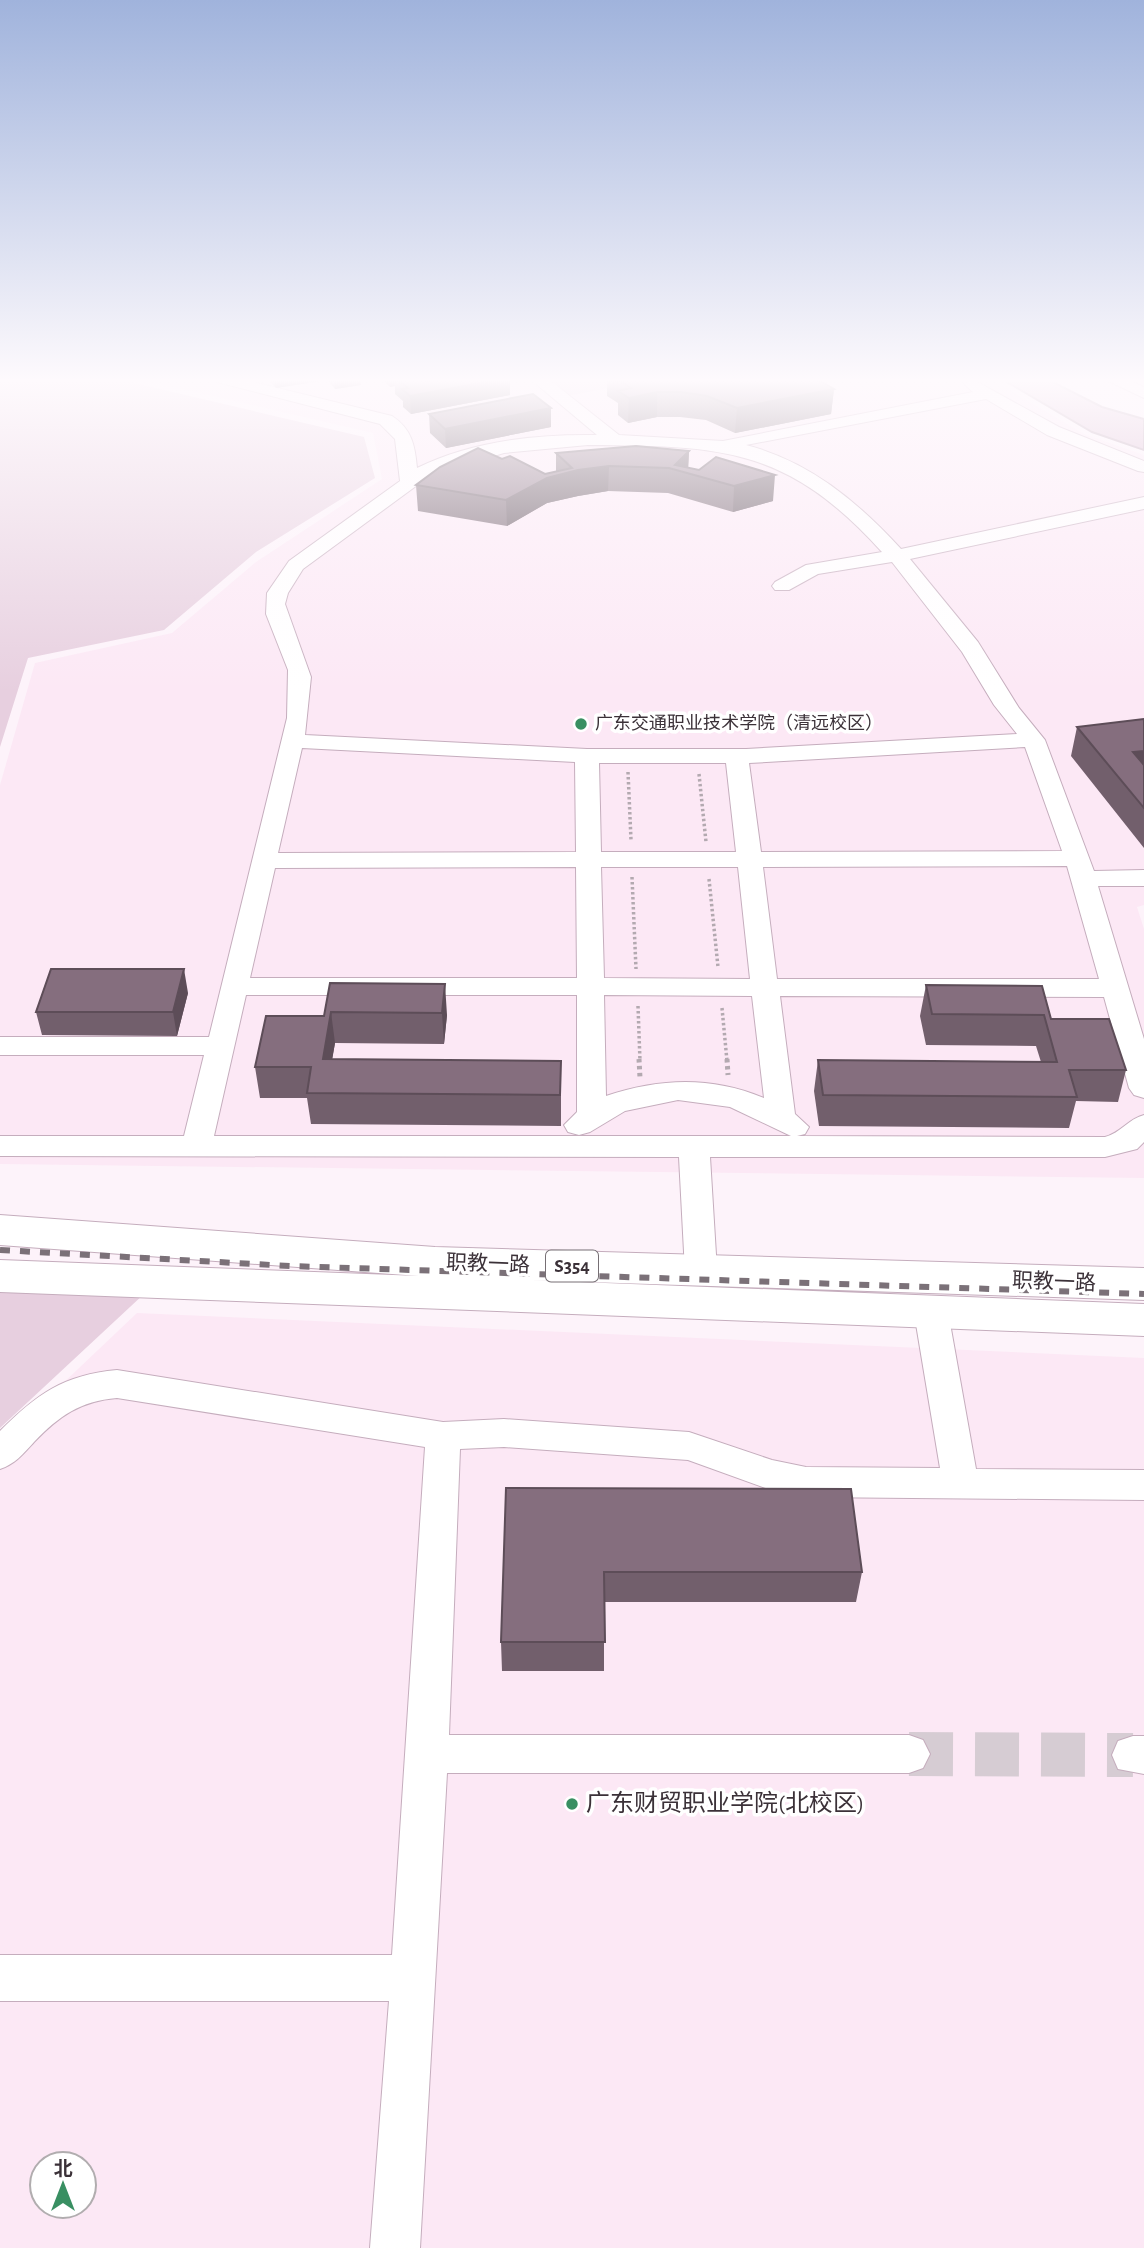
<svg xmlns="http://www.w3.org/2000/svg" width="1144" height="2248" font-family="'Alegreya Sans','Noto Sans SC',sans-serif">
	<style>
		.built { fill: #fce8f5; fill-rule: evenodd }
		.green { fill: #e7cfdf }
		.water { fill: #d5b1ca; stroke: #a78b9e; stroke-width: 2 }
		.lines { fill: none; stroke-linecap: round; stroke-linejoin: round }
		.minor-tunnel { stroke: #d6ccd3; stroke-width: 44; stroke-dasharray: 44 22; stroke-linecap: butt }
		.minor-casing { stroke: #c5adbd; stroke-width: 2 }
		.major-casing { stroke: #c5adbd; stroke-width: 2 }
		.path-far1 { stroke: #b3a9b0; stroke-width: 3.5; stroke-dasharray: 2.5 2.5; stroke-linecap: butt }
		.path { stroke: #b3a9b0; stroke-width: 5; stroke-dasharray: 3.5 3.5; stroke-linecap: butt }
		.minor { fill: #fff; fill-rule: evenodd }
		.major { fill: #fff; fill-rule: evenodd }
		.rail { stroke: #7b7178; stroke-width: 6; stroke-dasharray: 10 10; stroke-linecap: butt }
		.wall { fill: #725f6c }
		.shaded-wall { fill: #5d4d58 }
		.building { fill: #856e7e; stroke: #5d4d58; stroke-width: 2 }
		.poi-dot { fill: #398f62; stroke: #fff; stroke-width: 2.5 }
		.labels { text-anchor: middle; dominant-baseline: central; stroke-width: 7; stroke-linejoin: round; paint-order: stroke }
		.far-poi-label { font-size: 18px; fill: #3b3138; stroke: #fff; text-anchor: start }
		.shield { fill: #fff; stroke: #766f74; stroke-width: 2 }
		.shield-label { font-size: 19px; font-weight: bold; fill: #3b3138 }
		.street-label { font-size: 21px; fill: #3b3138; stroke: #fff }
		.near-poi-label { font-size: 24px; fill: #3b3138; stroke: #fff; text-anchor: start }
	</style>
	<rect width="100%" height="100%" fill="#fdf3fa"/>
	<!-- built -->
	<path class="built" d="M134,378H989L1084,434L1144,455V905L1137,907L1144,929V1178L0,1164V785L35,663L172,633L256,562L382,479L373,433Z
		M137,1313L1144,1358V2248H0V1443ZM42,2164H84V2206H42Z"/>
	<!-- green -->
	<path class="green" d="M0,378H113L364,437L375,478L256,552L164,630L28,658L0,747Z
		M546,378H732L635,383L567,396Z
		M0,1269L159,1280L0,1428Z"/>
	<!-- water -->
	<path class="water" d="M1000,378H1045L1102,407L1144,419V450L1092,432Z"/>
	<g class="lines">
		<!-- minor-tunnel -->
		<path class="minor-tunnel" d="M909,1754L1133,1755"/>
		<!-- minor casing -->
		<g class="minor-casing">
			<path id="minor" d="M211,378H237L392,416C412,429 415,446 417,468C471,441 537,434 597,435L529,378H547L619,435L723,441L973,392L964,384L972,379L1059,427L1144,461V472L1138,471L1047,435L986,399L746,445C809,461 858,502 901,549L1144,497V509L910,559L978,642L1019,708L1045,740L1094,871L1144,870V886H1098L1144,1039V1098L1134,1095L1129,1088L1104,997L780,996L795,1114L809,1127L805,1134L797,1136L1105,1137C1121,1133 1128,1119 1144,1115V1142L1137,1149L1105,1157H710L717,1271L712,1279L701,1283L690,1279L685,1271L679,1157L0,1156V1136H184L204,1055H0V1037H209L287,718L288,670L266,614L267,593L289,561L400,481L395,439L380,424L213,381ZM588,445C722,446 787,447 882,552L806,565L775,582L772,586L775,590H789L818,574L892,562L962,652L994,705L1017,734L746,749H587L305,735L311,677L285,604L288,593L303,569L431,475L504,453ZM1025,747L1062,851L761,852L749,763ZM302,748L575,762L576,852L278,853ZM599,763H726L736,852H601ZM1067,866L1099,979H777L763,867ZM576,867L577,978H250L275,868ZM601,867H738L750,979L604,978ZM246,995H577V1112L564,1125L568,1132L579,1135L590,1132L625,1111L678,1100L730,1107L791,1136H214ZM604,995L752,996L764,1098C711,1076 660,1078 606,1096Z
				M1102,378H1123L1144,387V398Z
				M931,1299L943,1303L948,1312L976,1469L1144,1470V1500L806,1497L771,1490L688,1460L504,1447L460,1449L449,1735H909L923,1740L930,1754L923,1768L909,1773H447L420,2248H370L389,2001H0V1955H392L425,1447L117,1398C80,1401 59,1416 34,1442C23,1454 15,1464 0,1469V1431C37,1394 63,1375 117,1370L443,1422L504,1419L689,1432L772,1460L806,1467L940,1468L914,1312L919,1303Z
				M1133,1736H1144V1774L1118,1769L1112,1755L1118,1741Z"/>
		</g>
		<!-- major casing -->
		<g class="major-casing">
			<path id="major" d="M0,1215L435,1247L1144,1268V1300L529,1280L1144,1304V1336L0,1292V1260L419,1276L0,1245Z"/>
		</g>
		<!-- path-far1 -->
		<path class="path-far1" d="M628,772L631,840
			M699,774L706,842
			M632,877L636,969
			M709,879L718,967
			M638,1006L640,1061
			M722,1008L727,1061"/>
		<!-- path -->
		<path class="path" d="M639,1059L640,1078
			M727,1059L728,1075"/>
		<!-- minor -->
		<use href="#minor" class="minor"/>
		<!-- major -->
		<use href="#major" class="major"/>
		<!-- rail -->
		<path class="rail" d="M0,1250L290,1266L1144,1294"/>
	</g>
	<!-- wall -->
	<path class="wall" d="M267,378H360L361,385L335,389L327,380L276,388Z
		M380,378H443L426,381L447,378H510V395L411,414L403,407V401L395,394V386L390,387Z
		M607,378H815L834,389L831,414L735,433L706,420L680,417H657L628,423L618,415V403L607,396Z
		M551,408V427L446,448L430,433L429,414Z
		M689,451L688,467L773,501L733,512L668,493L608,491L578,496L547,503L507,526L418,511L416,485L502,459L545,474L556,472V453Z
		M1144,719V848L1071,756L1077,727Z
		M330,983L447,1015L444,1044L335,1043L332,1059L561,1061V1126L311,1124L307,1098H260L255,1067L324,1016Z
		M926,985L1042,986L1051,1019L1126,1070L1118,1102L1076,1101L1069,1128L819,1126L814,1091L818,1060L1041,1062L1036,1046L926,1045L920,1016Z
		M188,993L177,1036L42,1035L36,1012Z
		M506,1488L862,1572L856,1602H604V1671H502L501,1642Z"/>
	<!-- shaded-wall -->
	<path class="shaded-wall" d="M274,378H327V380L276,388Z
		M334,378H360L361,385L335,389Z
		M389,378H394L395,386L390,387Z
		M396,378H443L404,385Z
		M506,378H510V395L411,414L410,396Z
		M834,389L831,414L735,433L737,408Z
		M657,392V417L628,423L629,398Z
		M551,408V427L446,448L445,429Z
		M689,451L688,473L675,465Z
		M609,466L608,491L578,496L547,503L507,526L506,500L547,478L578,470Z
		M775,475L773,501L733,512L734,486Z
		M1144,751V779L1133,752Z
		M184,969L188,993L177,1036L173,1012Z
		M445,984L447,1015L444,1044L442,1013Z
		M331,1012L335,1043L327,1090L323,1059Z"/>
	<!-- building -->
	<path class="building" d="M396,378H422L426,381L447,378H506L410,396L402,389L408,388Z
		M616,378H815L834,389L737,408L707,396L681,392H657L629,398L618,391L631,388Z
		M533,394L551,408L445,429L429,414Z
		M636,446L689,451L675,465L699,470L716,457L775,475L734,486L669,468L609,466L578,470L547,478L506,500L416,485L440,467L478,448L502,459L510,456L545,474L572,468L556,453Z
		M1144,719V751L1133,752L1144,765V808L1077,727Z
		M51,969H184L173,1012H36Z
		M330,983L445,984L442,1013L331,1012L323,1059L561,1061L560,1095L307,1093L311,1067H255L266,1016H324Z
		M926,985L1042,986L1051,1019H1109L1126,1070H1069L1077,1097L823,1095L818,1060L1057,1062L1044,1015L932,1014Z
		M506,1488L851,1489L862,1572H604L605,1642H501Z"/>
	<!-- sky -->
	<linearGradient id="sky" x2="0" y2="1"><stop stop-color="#a0b3dc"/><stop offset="0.55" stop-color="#fefafd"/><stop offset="1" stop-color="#fefafd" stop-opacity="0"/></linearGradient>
	<rect width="1144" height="692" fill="url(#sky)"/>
	<!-- markers -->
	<g class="poi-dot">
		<circle cx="581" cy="724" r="7"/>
		<circle cx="572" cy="1804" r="7"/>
	</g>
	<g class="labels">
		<!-- far-poi labels -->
		<g class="far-poi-label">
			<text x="595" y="724">广东交通职业技术学院（清远校区）</text>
		</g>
		<!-- shield labels -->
		<rect class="shield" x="546" y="1250.5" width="52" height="31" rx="5"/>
		<g class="shield-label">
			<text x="572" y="1266">S354</text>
		</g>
		<!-- street labels -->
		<g class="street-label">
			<text transform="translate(488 1264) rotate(2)">职教一路</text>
			<text transform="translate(1054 1282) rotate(2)">职教一路</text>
		</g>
		<!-- near-poi labels -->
		<g class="near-poi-label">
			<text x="586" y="1804">广东财贸职业学院(北校区)</text>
		</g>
	</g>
	<!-- north arrow -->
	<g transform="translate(63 2185)"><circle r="33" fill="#ffffff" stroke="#b1adaf" stroke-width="2"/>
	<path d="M0-5L12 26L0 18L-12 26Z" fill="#398f62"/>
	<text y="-10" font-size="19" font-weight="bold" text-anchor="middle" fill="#3b3138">北</text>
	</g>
</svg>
